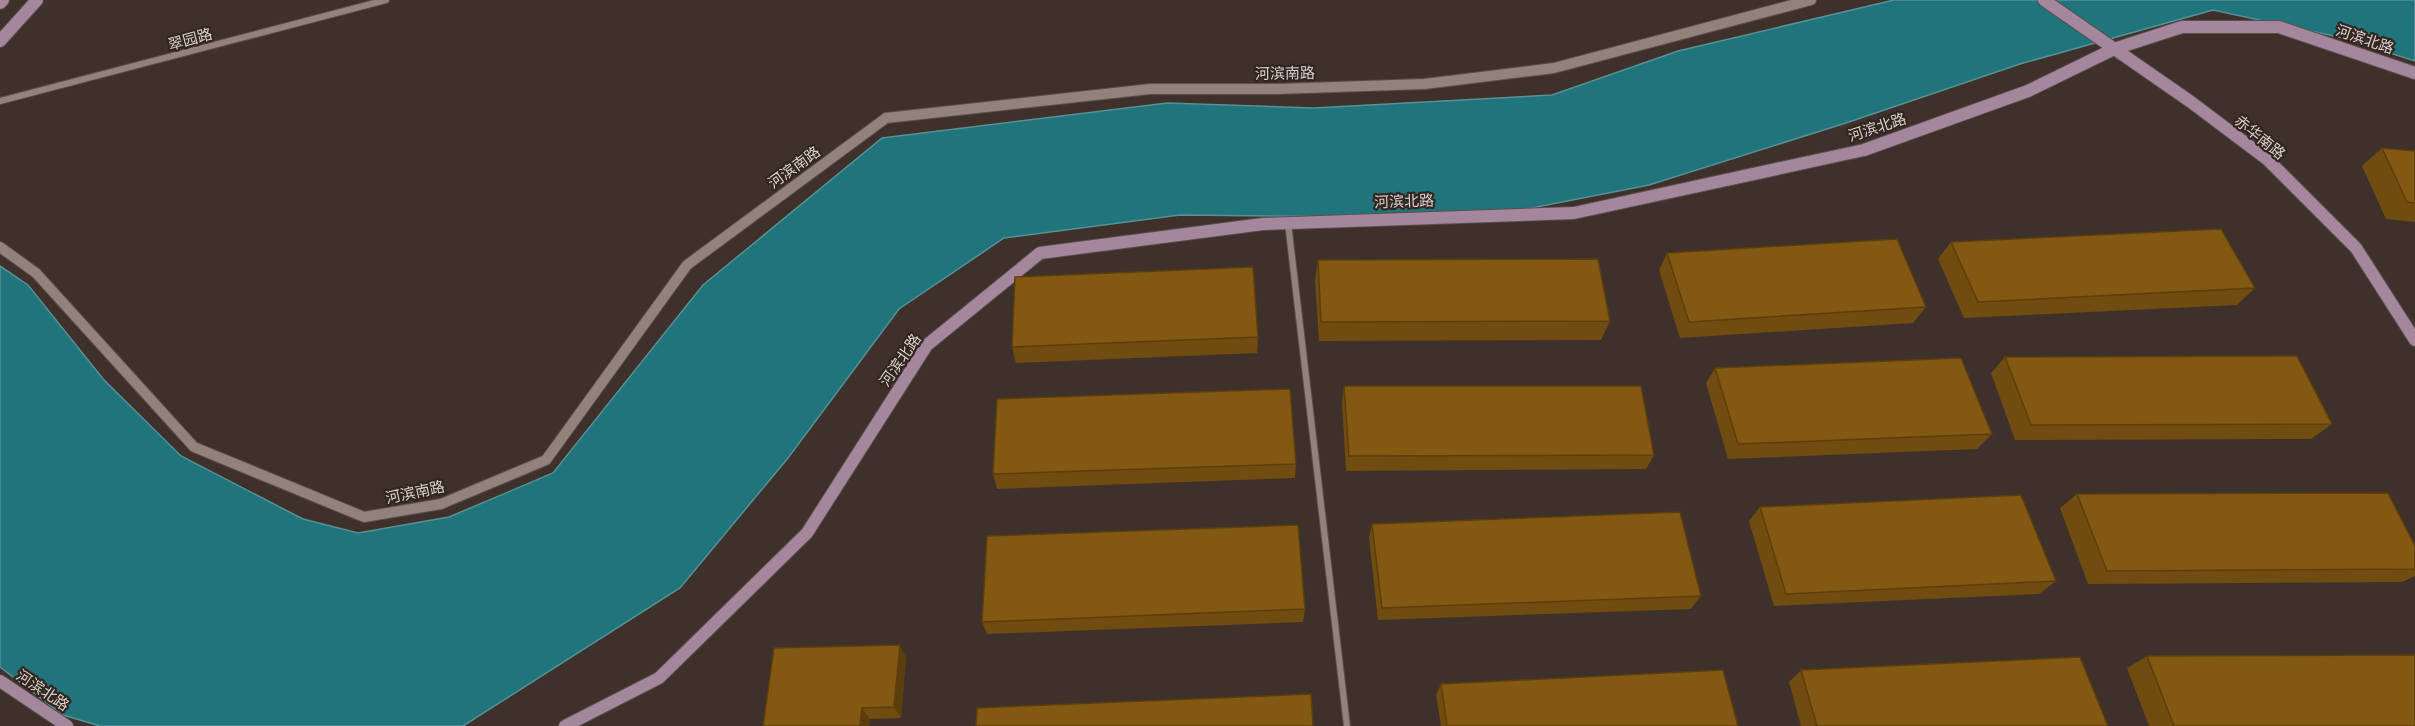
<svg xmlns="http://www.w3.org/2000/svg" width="2415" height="726" font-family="'IBM Plex Sans','Noto Sans SC',sans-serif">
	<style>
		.water { fill: #20757c; stroke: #589094; stroke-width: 1.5 }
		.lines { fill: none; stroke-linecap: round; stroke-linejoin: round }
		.minor-casing { stroke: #5b4e4b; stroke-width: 8 }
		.tertiary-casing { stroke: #5b4e4b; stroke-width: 12 }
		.secondary-casing { stroke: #5b4e4b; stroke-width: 14 }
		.minor { stroke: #93827c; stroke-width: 6 }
		.tertiary { stroke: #93827c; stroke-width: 10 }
		.secondary { stroke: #a4879c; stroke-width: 12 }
		.wall { fill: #714c10 }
		.shaded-wall { fill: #5c3e0d }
		.building { fill: #835813; stroke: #5c3e0d; stroke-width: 1.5 }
		.labels { text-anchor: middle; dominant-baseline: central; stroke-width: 4.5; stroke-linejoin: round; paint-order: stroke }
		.street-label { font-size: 15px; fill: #dad0cd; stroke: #332621 }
	</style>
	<rect width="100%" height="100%" fill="#3e302b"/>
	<!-- water -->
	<path class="water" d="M1894,0H2415V61L2343,38L2213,10L2020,64L1846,123L1649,185L1481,218L1180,215L1004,238L899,309L788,458L680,588L463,726H100L63,715L0,667V266L28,285L104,380L181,456L303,519L358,533L449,517L553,473L703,285L882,138L1167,103L1314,108L1552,95L1678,51Z"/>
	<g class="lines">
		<!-- minor casing -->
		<g class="minor-casing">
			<path id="minor" d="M0,101L386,0
				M1288,223L1347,726"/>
		</g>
		<!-- tertiary casing -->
		<g class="tertiary-casing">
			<path id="tertiary" d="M0,247L36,273L194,447L364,517L441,504L546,460L687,265L886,118L1150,89H1277L1424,84L1554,68L1811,0"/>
		</g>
		<!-- secondary casing -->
		<g class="secondary-casing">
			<path id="secondary" d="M2044,0L2191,102L2268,160L2356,248L2415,340
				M0,3L3,0
				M0,41L37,0
				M0,681L67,726
				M565,726L659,678L807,533L927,345L1040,253L1263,224L1574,213L1864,150L2028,91L2114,49L2182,27H2279L2415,73"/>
		</g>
		<!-- minor -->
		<use href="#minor" class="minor"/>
		<!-- tertiary -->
		<use href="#tertiary" class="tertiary"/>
		<!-- secondary -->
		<use href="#secondary" class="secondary"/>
	</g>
	<!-- wall -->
	<path class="wall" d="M2382,148L2415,151V222L2386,219L2362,166Z
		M1951,242L2255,288L2237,305L1964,318L1938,259Z
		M1667,253L1926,307L1913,323L1680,338L1659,270Z
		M1318,260L1610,321L1601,340L1319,341L1315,280Z
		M1258,337L1257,353L1016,363L1012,347Z
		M2005,357L2332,424L2311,439L2015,440L1991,373Z
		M1715,368L1992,434L1977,449L1728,459L1706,383Z
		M1344,386L1654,455L1646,469L1346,471L1342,402Z
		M1296,464L1295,478L997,489L993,474Z
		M2077,494L2415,546V576L2402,582L2088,584L2060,508Z
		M1760,507L2056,581L2039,594L1774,606L1749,521Z
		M1372,524L1701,596L1691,609L1378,620L1369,538Z
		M1305,609L1303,622L987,634L982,622Z
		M2147,656L2415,726H2149L2127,668Z
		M906,657L901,718L870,719L869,726H763Z
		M1801,670L2108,726H1801L1789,682Z
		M1441,684L1738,726H1441L1436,695Z"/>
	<!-- shaded-wall -->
	<path class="shaded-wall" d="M900,645L906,657L901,718L894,707Z
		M862,708L870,719L869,726H860Z"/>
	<!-- building -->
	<path class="building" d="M2382,148L2415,151V203L2407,202Z
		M2221,229L2255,288L1978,302L1951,242Z
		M1897,239L1926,307L1689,322L1667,253Z
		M1598,259L1610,321L1321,322L1318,260Z
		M1253,267L1258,337L1012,347L1015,277Z
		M2297,356L2332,424L2031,425L2005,357Z
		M1961,358L1992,434L1738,444L1715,368Z
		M1344,386H1641L1654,455L1349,456Z
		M1290,389L1296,464L993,474L997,399Z
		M2388,493L2415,546V569L2107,571L2077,494Z
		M2021,495L2056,581L1786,594L1760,507Z
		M1680,512L1701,596L1382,608L1372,524Z
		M1298,525L1305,609L982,622L987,536Z
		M900,645L894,707L862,708L860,726H763L774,648Z
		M2415,655V726H2174L2147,656Z
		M2080,657L2108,726H1817L1801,670Z
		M1723,670L1738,726H1447L1441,684Z
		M1311,694L1313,726H976L977,708Z"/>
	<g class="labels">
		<!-- street labels -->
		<g class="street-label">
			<text transform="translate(190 39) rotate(-15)">翠园路</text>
			<text transform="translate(2365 39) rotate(19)">河滨北路</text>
			<text transform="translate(1285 73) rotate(-1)">河滨南路</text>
			<text transform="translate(1877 127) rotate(-18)">河滨北路</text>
			<text transform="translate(2260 137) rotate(39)">赤华南路</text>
			<text transform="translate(794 167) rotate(-36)">河滨南路</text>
			<text transform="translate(1404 201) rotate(-2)">河滨北路</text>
			<text transform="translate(900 360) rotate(-55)">河滨北路</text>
			<text transform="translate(415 492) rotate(-12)">河滨南路</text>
			<text transform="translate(43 690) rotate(34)">河滨北路</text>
		</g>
	</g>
</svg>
